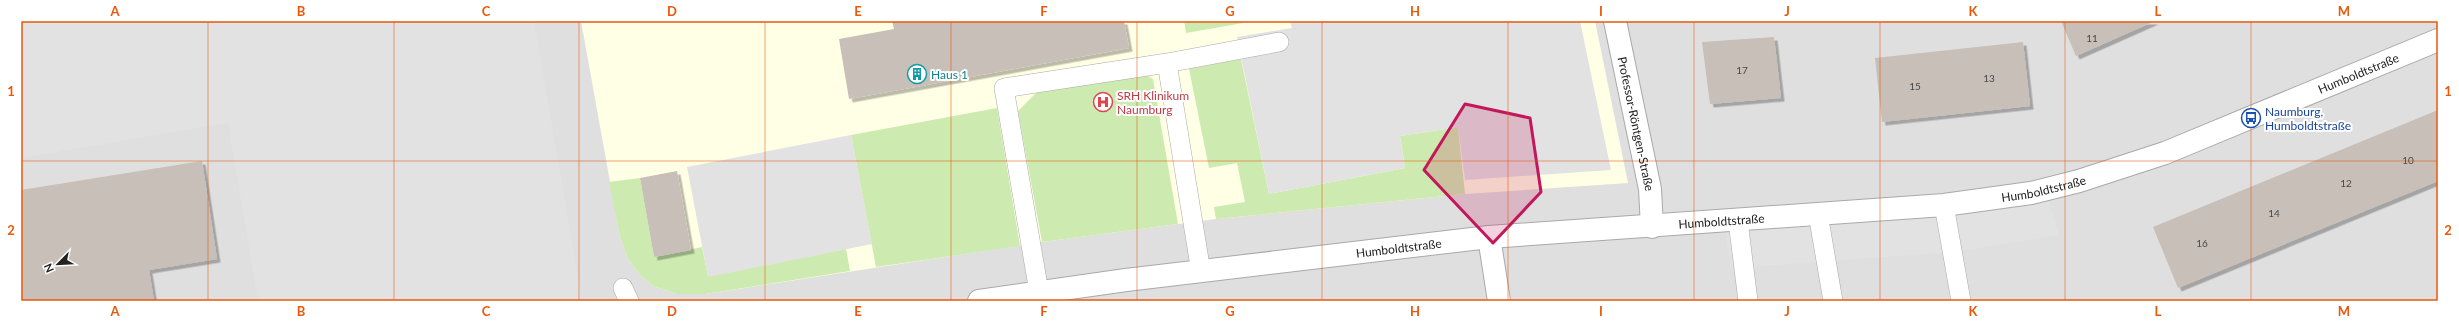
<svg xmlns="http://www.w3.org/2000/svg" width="2459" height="322" font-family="Lato,sans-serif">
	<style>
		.residential { fill: #e0dfdf }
		.education { fill: #ffffe5 }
		.grass { fill: #cdebb0 }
		.parking { fill: #e2e2e2 }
		.building { fill: #c7bfb8; filter: url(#shadow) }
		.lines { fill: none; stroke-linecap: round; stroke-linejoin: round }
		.service-casing { stroke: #a9a9a9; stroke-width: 20 }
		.minor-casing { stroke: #a9a9a9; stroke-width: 24 }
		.service { stroke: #fff; stroke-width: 19 }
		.minor { stroke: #fff; stroke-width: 22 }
		.marked { fill: #c2185b; fill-opacity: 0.2; stroke: #c2185b; stroke-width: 3; stroke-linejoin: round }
		.grid { fill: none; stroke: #e8590c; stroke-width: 1; stroke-opacity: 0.55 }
		.labels { text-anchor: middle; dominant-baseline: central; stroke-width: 4; stroke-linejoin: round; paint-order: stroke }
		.number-label { font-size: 10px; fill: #4b4948 }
		.street-label { font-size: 12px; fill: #222; stroke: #fff }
		.culture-label { font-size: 12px; fill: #0d838f; stroke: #fff; text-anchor: start }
		.health-label { font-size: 12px; fill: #be3a42; stroke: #fff; text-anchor: start }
		.transit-label { font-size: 12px; fill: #164399; stroke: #fff; text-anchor: start }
		.neatline { fill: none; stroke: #e8590c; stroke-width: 1.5 }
		.grid-label { font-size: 13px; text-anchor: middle; font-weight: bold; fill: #e8590c }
	</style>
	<defs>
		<filter id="shadow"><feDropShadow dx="3.5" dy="3.5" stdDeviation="0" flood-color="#0004"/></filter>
	</defs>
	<rect width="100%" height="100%" fill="#f2efe9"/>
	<!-- residential -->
	<path class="residential" d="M21,21H2438V301H21Z"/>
	<!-- education -->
	<path class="education" d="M581,21H1595L1628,183L1465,194L1216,219L1042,242L705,294H677L653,286L639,274L628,259L620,237Z"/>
	<!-- grass -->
	<path class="grass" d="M1184,21H1255L1186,33Z
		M1241,59L1269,194L1405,168L1400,136L1458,127L1465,194L1216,219L1214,207L1245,202L1237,163L1209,168L1189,69Z
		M1144,74L1153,79L1178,224L1042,242L1018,111L1040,89Z
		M997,108L1020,246L876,267L851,135Z
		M640,178L654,257L702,247L708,276L846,249L850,271L705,294H677L653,286L639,274L628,259L620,237L609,182Z"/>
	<!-- parking -->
	<path class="parking" d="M21,21H534L582,300L258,301L228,123L21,158Z
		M1290,21H1580L1611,170L1465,180L1458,127L1400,136L1405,168L1269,194L1237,37L1292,28Z
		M851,135L872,244L708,277L687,167Z
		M2043,183L2059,235L1954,252L1731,268L1723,218Z"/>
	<!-- building -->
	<path class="building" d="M892,21H1124L1129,48L849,99L839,39L894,29Z
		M2061,21H2155L2076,56Z
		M1774,37L1781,98L1710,104L1702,42Z
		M2023,42L2030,106L1882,122L1875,58Z
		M2438,110V181L2178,288L2153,227Z
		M202,161L217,259L149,270L154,301H21V190Z
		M677,171L691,250L654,257L640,178Z"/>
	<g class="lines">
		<!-- service casing -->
		<g class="service-casing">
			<path id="service" d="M1167,63L1279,42
				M1944,205L1961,301
				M1818,214L1833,301
				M1738,221L1748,301
				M623,288L629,301
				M1039,292L1004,88L1167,63L1201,272"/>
		</g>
		<!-- minor casing -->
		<g class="minor-casing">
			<g id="minor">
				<path id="s1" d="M1615,21L1650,189L1652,227"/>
				<path d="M1489,237L1499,301"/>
				<path id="s2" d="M979,301L1126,280L1489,237L1944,205L2031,193L2079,181L2165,153L2438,40"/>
			</g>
		</g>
		<!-- service -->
		<use href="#service" class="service"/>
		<!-- minor -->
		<use href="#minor" class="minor"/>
	</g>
	<!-- marked area -->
	<path class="marked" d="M1465,104L1530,118L1541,192L1493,243L1424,170Z"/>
	<!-- grid -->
	<path class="grid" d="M208,21V301M394,21V301M579,21V301M765,21V301M951,21V301M1137,21V301M1322,21V301M1508,21V301M1694,21V301M1880,21V301M2065,21V301M2251,21V301M21,161H2438"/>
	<!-- icons -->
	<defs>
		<g id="building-ring" transform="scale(1)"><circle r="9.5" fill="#fff" stroke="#0f9aa8" stroke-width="1.5"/><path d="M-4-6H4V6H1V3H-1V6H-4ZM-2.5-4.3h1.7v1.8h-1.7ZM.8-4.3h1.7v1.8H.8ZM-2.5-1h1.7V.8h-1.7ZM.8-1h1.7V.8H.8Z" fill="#0f9aa8"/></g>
		<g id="hospital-ring" transform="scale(1)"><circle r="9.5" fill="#fff" stroke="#e0444e" stroke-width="1.5"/><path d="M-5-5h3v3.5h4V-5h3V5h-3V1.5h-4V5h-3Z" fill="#e0444e"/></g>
		<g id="bus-ring" transform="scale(1)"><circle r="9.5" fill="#fff" stroke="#1a4fb4" stroke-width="1.5"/><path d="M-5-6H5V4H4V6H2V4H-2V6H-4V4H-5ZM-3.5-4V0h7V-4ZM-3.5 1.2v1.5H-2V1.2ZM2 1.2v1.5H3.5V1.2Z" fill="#1a4fb4"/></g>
	</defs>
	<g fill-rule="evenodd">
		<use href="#building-ring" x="917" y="74"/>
		<use href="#hospital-ring" x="1103" y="102"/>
		<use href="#bus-ring" x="2251" y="118"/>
	</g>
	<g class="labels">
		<!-- number labels -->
		<g class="number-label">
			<text x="2092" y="38">11</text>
			<text x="1742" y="70">17</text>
			<text x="1989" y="78">13</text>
			<text x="1915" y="86">15</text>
			<text x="2408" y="160">10</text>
			<text x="2346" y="183">12</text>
			<text x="2274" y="213">14</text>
			<text x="2202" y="243">16</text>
		</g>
		<!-- street labels -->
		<g class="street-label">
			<text stroke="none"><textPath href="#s2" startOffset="1407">Humboldtstraße</textPath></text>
			<text stroke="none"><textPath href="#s1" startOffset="105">Professor-Röntgen-Straße</textPath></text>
			<text stroke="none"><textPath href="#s2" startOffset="1071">Humboldtstraße</textPath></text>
			<text stroke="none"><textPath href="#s2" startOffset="747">Humboldtstraße</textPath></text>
			<text stroke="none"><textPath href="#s2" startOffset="423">Humboldtstraße</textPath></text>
		</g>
		<!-- culture labels -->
		<g class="culture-label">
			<text x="931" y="74">Haus 1</text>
		</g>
		<!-- health labels -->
		<g class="health-label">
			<text x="1117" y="95">SRH Klinikum<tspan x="1117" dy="14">Naumburg</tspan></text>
		</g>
		<!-- transit labels -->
		<g class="transit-label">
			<text x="2265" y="111">Naumburg,<tspan x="2265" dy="14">Humboldtstraße</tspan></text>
		</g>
	</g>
	<!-- border -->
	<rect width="2459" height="322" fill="none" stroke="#ffffff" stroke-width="44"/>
	<!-- north arrow -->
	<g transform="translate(58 264) rotate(246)" stroke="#ffffff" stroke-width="3" paint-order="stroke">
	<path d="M0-3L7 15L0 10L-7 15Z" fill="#222222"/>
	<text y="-6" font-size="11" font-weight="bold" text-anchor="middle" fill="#222222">N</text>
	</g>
	<rect x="22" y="22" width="2415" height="278" class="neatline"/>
	<g class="grid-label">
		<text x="115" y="16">A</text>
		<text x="301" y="16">B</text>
		<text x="486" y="16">C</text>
		<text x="672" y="16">D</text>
		<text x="858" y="16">E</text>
		<text x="1044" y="16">F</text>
		<text x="1230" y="16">G</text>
		<text x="1415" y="16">H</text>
		<text x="1601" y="16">I</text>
		<text x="1787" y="16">J</text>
		<text x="1973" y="16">K</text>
		<text x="2158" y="16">L</text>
		<text x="2344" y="16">M</text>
		<text x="11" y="96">1</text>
		<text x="2448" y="96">1</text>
		<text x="11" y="235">2</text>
		<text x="2448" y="235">2</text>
		<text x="115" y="316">A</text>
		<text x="301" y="316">B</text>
		<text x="486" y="316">C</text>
		<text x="672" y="316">D</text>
		<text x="858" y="316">E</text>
		<text x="1044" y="316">F</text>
		<text x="1230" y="316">G</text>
		<text x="1415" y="316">H</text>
		<text x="1601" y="316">I</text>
		<text x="1787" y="316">J</text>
		<text x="1973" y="316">K</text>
		<text x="2158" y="316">L</text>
		<text x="2344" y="316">M</text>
	</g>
</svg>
